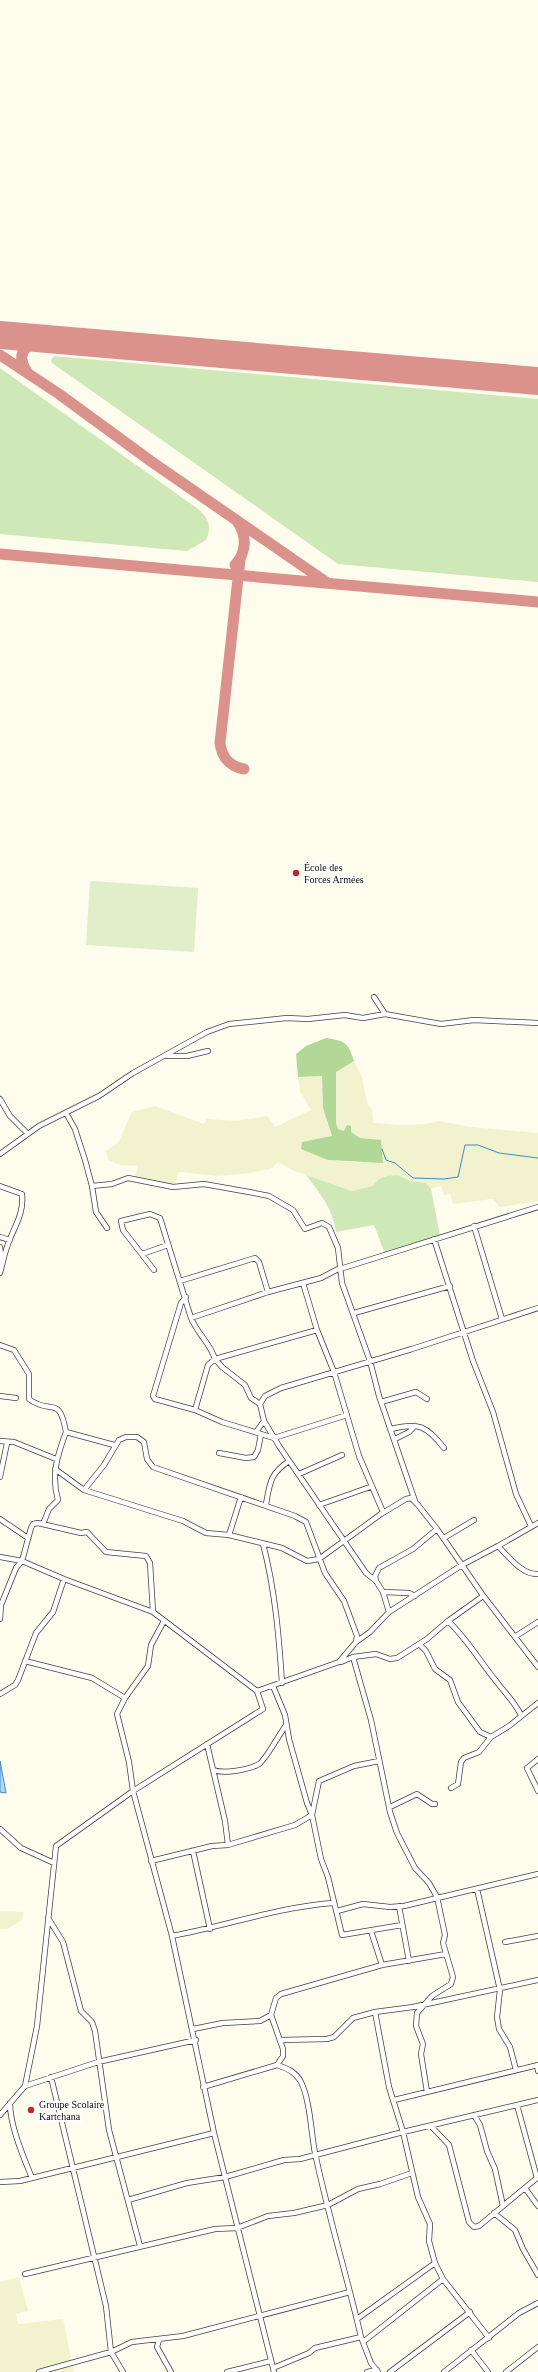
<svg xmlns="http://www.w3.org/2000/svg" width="538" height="2372" font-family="'Times New Roman',serif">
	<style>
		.farmland { fill: #f3f2ce }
		.green { fill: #cfe8b8 }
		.forest { fill: #b2d898 }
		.pitch { fill: #e0efca }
		.water { fill: #b3d9f4; stroke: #3d8bc9 }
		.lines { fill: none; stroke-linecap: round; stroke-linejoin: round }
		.stream { stroke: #3d8bc9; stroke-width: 1 }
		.taxiway { stroke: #dc928c; stroke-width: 11 }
		.runway { stroke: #dc928c; stroke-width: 28 }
		.street-casing { stroke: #404040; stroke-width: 6 }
		.street { stroke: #fff; stroke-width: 4.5 }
		.poi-dot { fill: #b9292a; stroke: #fff; stroke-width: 1.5 }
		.labels { text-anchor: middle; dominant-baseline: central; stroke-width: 4; stroke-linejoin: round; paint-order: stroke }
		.poi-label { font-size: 10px; fill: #0d0d0d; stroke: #fff; text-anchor: start }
	</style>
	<rect width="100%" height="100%" fill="#fefced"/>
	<!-- farmland -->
	<path class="farmland" d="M354,1061L362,1077L367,1103L372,1110L373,1123L402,1125L426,1124L439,1121L470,1127L538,1133V1201L500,1207L492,1199L453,1204L450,1194L444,1195L441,1186L431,1189L426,1183L410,1181L398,1175L379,1179L372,1186L352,1191L294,1171L278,1162L270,1169L250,1173L218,1176L179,1172L175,1184L167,1185L135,1176L138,1166L120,1165L108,1160L106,1151L118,1143L132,1112L155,1106L204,1124L207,1119L237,1121L267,1116L275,1127L311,1110L300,1091L298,1077L322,1076L323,1108L332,1137L302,1142L328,1160L361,1163L381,1140L360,1138L351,1132V1126L344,1131L338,1130L336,1123V1072Z
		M0,1911L24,1912L22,1920L7,1929H0Z
		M19,2277L28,2311L16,2314L18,2324L63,2319L74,2372H0V2282Z"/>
	<!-- green -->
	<path class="green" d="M54,356L538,399V582L338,564L52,363L51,360Z
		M0,368L198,509C209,518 212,527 206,540L187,551L0,534Z
		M306,1175L352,1191L372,1186L379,1179L387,1176L398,1175L410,1181L426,1183L431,1189L440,1236L385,1254L374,1225L336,1232C333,1209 320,1193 306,1175Z"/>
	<!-- forest -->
	<path class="forest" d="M326,1038C345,1041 348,1042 354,1061L336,1072V1123L338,1129L344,1131L347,1125L351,1126V1132L360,1138L381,1140L383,1163L328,1160L301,1149L302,1142L332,1136L323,1108L322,1076L298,1077L296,1054L306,1046Z"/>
	<!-- pitch -->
	<path class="pitch" d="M90,881L198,888L194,952L86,945Z"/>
	<!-- water -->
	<path class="water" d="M0,1761L6,1793L0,1792Z"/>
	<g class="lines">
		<!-- stream -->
		<path class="stream" d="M382,1149L386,1160L395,1163L413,1178L444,1179L458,1177L465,1145H478L499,1153L538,1158"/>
		<!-- taxiway -->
		<path class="taxiway" d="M0,355L59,394L152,462L326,582
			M27,372C14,352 27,345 44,338
			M0,554L538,602
			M240,560L220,743C222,758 229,766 244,769
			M235,565C247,552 247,535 237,521"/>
		<!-- runway -->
		<path class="runway" d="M0,335L538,381"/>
		<!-- street casing -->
		<g class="street-casing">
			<path id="street" d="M374,997L385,1014
				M167,1056H187L208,1051
				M0,1099L10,1116L28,1134
				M66,1113L75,1129L85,1160L92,1186L96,1212L107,1228
				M0,1154L39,1126L99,1096L133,1073L207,1032L229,1024L287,1018L308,1019L345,1015L363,1018L385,1014L441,1024L474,1020L538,1023
				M0,1186L22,1194C24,1212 16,1224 10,1239C5,1250 3,1262 0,1273
				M92,1186L112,1184L128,1178L173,1187L204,1184L249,1192L269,1196L293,1210L305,1229L322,1223L329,1227L338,1248L342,1283L370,1361L379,1396L415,1501
				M474,1226L502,1319
				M0,1237L10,1240
				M434,1239L473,1361L493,1412L516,1494L531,1526
				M0,1247L2,1263
				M142,1254L168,1245
				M340,1269L538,1207
				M154,1270L123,1230L121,1221L150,1214L160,1218L191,1318L268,1292L321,1278L340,1268
				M180,1281L255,1258L259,1262L268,1292
				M303,1283L317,1330
				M186,1297L181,1303L153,1396L155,1399L195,1410
				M354,1313L450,1286
				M191,1318C197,1333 210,1343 215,1359L317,1330L334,1372L359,1456L383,1512
				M0,1345L14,1350L29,1374V1399C51,1416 59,1393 66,1432L114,1445
				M0,1396L16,1398
				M381,1402L416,1392L427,1399
				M260,1404L265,1396L281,1388L412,1349L538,1308
				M347,1415L274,1438L222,1422L195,1410L208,1365L215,1359L222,1367L245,1385L251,1398L260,1404L264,1421L279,1446L366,1573L376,1581
				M391,1429C419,1422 427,1426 444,1448
				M256,1432L264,1421
				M395,1439L409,1432L415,1426
				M0,1441L14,1442L56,1459
				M219,1453L246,1458L254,1457L258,1450L261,1434
				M55,1469L84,1490L183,1521L206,1533L229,1535L282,1548L307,1561L319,1559L381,1514L406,1499L411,1498L418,1505L437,1529L482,1594L538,1667
				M299,1474L342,1455
				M0,1477L7,1443
				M84,1490L104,1465L119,1440L126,1437H137L144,1442L147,1459L153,1467L295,1516L306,1522L325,1573L344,1601L357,1636L356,1642
				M266,1504C270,1482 270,1474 289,1461
				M319,1505L370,1487
				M0,1519L28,1538
				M43,1524L49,1509L58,1500C51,1476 57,1456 66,1432
				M229,1535L241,1497
				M444,1538L474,1520
				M263,1544C275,1589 279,1637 282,1683
				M498,1546C509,1557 522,1575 538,1574
				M0,1557L22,1561L64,1579L153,1612L257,1691
				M383,1592L409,1593L415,1596
				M389,1612L383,1592L376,1581L375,1576L379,1568L413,1549L437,1529
				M0,1619L1,1605L16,1568L22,1561L31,1528L33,1524L38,1523L81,1533L87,1532L106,1552L146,1556L150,1563L153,1612
				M164,1621L151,1645L148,1666L125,1698L117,1714L129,1762L133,1791L172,1936L214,2133L274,2372
				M448,1621C467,1639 479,1660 496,1681C505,1693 514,1701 521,1715
				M516,1636L538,1622
				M419,1644L426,1651L435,1669L450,1680L458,1702L480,1732L491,1737
				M353,1657L371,1720L390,1812L397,1833L415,1868L429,1883L437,1897L445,1935L443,1943L453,1977L451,1984L432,1996L417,2013L416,2026L423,2044L421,2054L427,2092
				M25,1661L92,1678L125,1698
				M341,1662L353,1657L376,1654L390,1659L397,1658L427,1639L448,1621L483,1596
				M273,1686L285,1715L289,1739L307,1803L312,1815L321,1859L328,1877L342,1935L402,1925
				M0,1694L15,1685L18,1680L36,1633L53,1612L64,1579
				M207,1744L225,1821L228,1845
				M538,1759L527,1768L538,1791
				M213,1770C224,1774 249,1770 259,1764C264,1762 281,1732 286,1725
				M451,1788L458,1784L461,1762L464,1758L479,1752L491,1737L509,1726L538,1703
				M390,1807L417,1794L432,1804H435
				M0,1829L21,1848L54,1863
				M193,1851L210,1929
				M151,1861L212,1846L228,1845L295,1825L312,1815L319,1781L354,1766L379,1761
				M477,1889L500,1990L497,2017L499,2029L510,2047L516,2070
				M399,1906L409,1961
				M337,1911L363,1904L390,1907L404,1906L538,1874
				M48,1918L63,1942L81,2011L92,2022L95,2031L109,2130L140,2246
				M371,1931L382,1965
				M172,1936C226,1926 278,1907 333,1903
				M505,1942L538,1936
				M375,2012L389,2087L403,2132L418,2197L430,2224L429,2241L435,2263L443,2279L489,2338
				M193,2029L223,2023L260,2021L271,2015L276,1998L281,1994L382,1965L446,1954
				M280,2040L327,2039L334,2037L353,2018L375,2012L413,2007L538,1980
				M277,2065C287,2068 296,2072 301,2082C310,2100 311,2132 315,2153C328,2215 347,2276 361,2337L371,2363L378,2372
				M537,2065L538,2071
				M51,2077L106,2306L111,2352L123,2372
				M25,2086L98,2062L196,2040
				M203,2087L277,2065L283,2056V2049L271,2015
				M394,2100L538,2065
				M10,2103C10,2126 23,2156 32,2178
				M517,2105L537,2178
				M0,2115L25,2086L37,2026L56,1846L133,1791L263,1709L257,1691L339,1662L356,1642L370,1632L389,1612L462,1565L498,1546L538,1523
				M474,2115L480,2125L487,2151L495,2169L503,2206
				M431,2126L449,2145L469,2222L474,2227L479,2226L538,2177
				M0,2182L20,2181L214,2133
				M525,2188L538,2206
				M128,2200L187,2183L225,2177L284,2160L300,2159L403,2132L538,2100
				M494,2213L515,2230L523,2249L538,2275
				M25,2274L215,2229L237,2228L268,2216L294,2213L328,2205L358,2189L380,2184L412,2173
				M357,2319L435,2263
				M159,2340L157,2347L171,2372
				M363,2342L443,2279
				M471,2350L488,2372
				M273,2368L309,2353L315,2348L361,2337
				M39,2372L111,2352L132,2342L183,2336L350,2292
				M227,2372L271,2361
				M367,2372L377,2370
				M390,2372L470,2312
				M444,2372L519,2313L538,2303
				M506,2372L538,2347"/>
		</g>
		<!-- street -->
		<use href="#street" class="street"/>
	</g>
	<!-- markers -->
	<g class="poi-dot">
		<circle cx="296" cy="873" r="4"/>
		<circle cx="31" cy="2110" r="4"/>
	</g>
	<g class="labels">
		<!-- poi labels -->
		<g class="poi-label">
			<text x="304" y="867">École des<tspan x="304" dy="12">Forces Armées</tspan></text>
			<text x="39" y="2104">Groupe Scolaire<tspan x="39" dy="12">Kartchana</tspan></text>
		</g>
	</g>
</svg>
